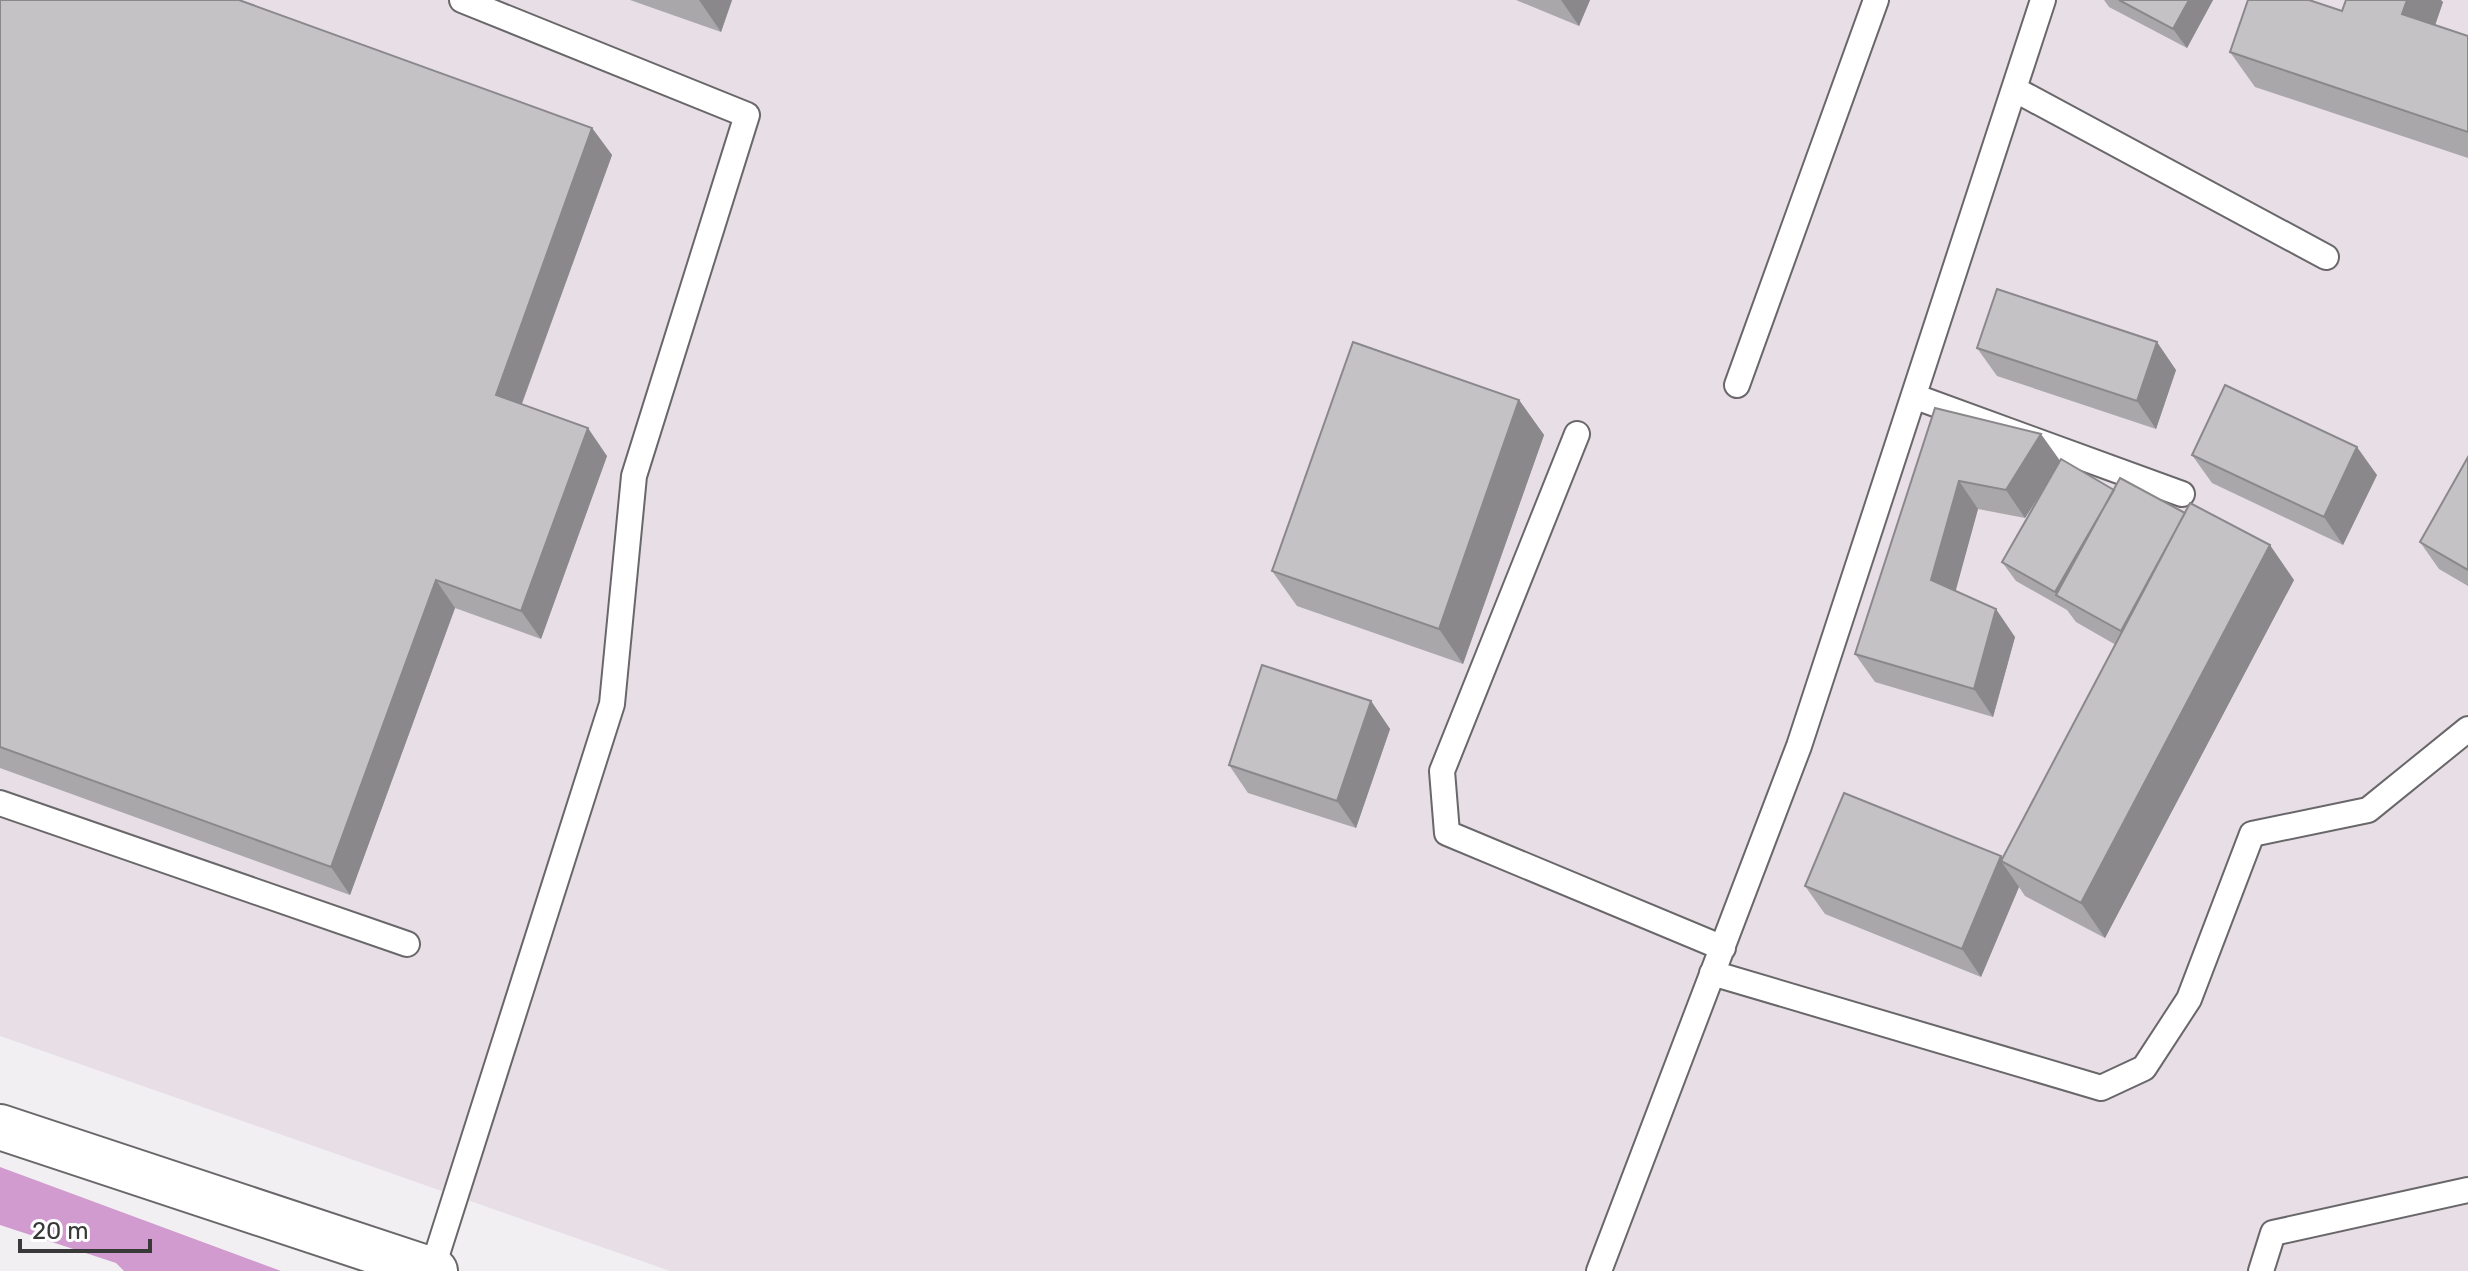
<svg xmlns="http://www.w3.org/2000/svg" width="2468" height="1271" font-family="Rubik,sans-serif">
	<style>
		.built { fill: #e7dee6 }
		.forest { fill: #d19bd0 }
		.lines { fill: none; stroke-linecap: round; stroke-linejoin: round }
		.service-casing { stroke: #696769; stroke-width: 28 }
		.tertiary-casing { stroke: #696769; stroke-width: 48 }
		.service { stroke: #fff; stroke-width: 24 }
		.tertiary { stroke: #fff; stroke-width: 44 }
		.wall { fill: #a9a7a9 }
		.shaded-wall { fill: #8a888a }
		.building { fill: #c5c2c5; stroke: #8a888a; stroke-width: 2 }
	</style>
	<rect width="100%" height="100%" fill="#f2eff2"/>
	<!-- built -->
	<path class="built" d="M0,0H2468V1271H670L0,1036Z"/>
	<!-- forest -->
	<path class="forest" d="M0,1167L281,1271H124L116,1263L0,1225Z"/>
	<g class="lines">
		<!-- service casing -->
		<g class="service-casing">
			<path id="service" d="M2014,89L2326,257
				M1737,385L1876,0
				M1916,397L2182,494
				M1577,434L1442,771L1447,833L1723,948
				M0,803L407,944
				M1712,973L2101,1088L2144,1068L2189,999L2252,834L2368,810L2468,729
				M432,1270L612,704L634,476L747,115L462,0
				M1599,1271L1799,746L2043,0
				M2261,1271L2273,1233L2468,1190"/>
		</g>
		<!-- tertiary casing -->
		<g class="tertiary-casing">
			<path id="tertiary" d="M0,1127L435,1271"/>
		</g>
		<!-- service -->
		<use href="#service" class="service"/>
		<!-- tertiary -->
		<use href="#tertiary" class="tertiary"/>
	</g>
	<!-- wall -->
	<path class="wall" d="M0,0L592,128L612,155L522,404L607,456L541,639L455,608L350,895L0,768Z
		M630,0H732L721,32Z
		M1516,0H1590L1579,26Z
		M2104,0H2213L2187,48L2109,7Z
		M2443,2L2435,25L2468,36V158L2255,87L2230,52L2342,11Z
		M1977,348L2176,370L2156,429L1997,376Z
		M1519,400L1544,435L1463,664L1297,606L1272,571Z
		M1935,408L2060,461L2114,490L2294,580L2105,938L2025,896L2019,887L1981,977L1825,914L1805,886L2002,859L2116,645L2076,622L2067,610L2016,581L2002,562L2051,476L2025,518L1978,509L1955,591L2015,637L1993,717L1875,682L1855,654Z
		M2192,455L2377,475L2343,545L2212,483Z
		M2468,457V586L2439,569L2420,542Z
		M1371,701L1390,729L1356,828L1248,793L1229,765Z"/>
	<!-- shaded-wall -->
	<path class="shaded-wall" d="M699,0H732L721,32Z
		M1561,0H1590L1579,26Z
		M2189,0H2213L2187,48L2173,29Z
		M2407,0H2441L2443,2L2427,49L2402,14Z
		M592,128L612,155L515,422L496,395Z
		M2157,342L2176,370L2156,429L2137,401Z
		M1519,400L1544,435L1463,664L1439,629Z
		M588,428L607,456L541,639L521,611Z
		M2041,434L2061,462L2025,518L2006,490Z
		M2357,447L2377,475L2343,545L2324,517Z
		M1959,481L1978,509L1951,608L1931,580Z
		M2114,490L2058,596L2055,592Z
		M2270,545L2294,580L2105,938L2081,903Z
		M436,580L455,608L350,895L331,867Z
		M1996,609L2015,637L1993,717L1974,689Z
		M1371,701L1390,729L1356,828L1337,801Z
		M2001,856L2007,864L2001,861L2019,887L1981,977L1962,949Z"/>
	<!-- building -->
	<path class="building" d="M0,0H239L592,128L496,395L588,428L521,611L436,580L331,867L0,747Z
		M2119,0H2189L2173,29Z
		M2248,0H2309L2342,11L2346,0H2407L2402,14L2468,36V132L2230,52Z
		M1997,289L2157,342L2137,401L1977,348Z
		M1353,342L1519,400L1439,629L1272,571Z
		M2225,385L2357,447L2324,517L2192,455Z
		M1935,408L2041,434L2006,490L1959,481L1931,580L1996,609L1974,689L1855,654Z
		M2468,457V570L2420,542Z
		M2061,459L2114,490L2055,592L2002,562Z
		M2120,478L2185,513L2121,631L2056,595Z
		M2190,503L2270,545L2081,903L2001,861Z
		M1262,665L1371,701L1337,801L1229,765Z
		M1844,793L2001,856L1962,949L1805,886Z"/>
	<!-- scale -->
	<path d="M20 1239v12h130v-12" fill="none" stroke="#3a393a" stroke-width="4"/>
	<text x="32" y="1239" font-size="24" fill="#3a393a" stroke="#ffffff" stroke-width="6" paint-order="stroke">20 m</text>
</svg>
